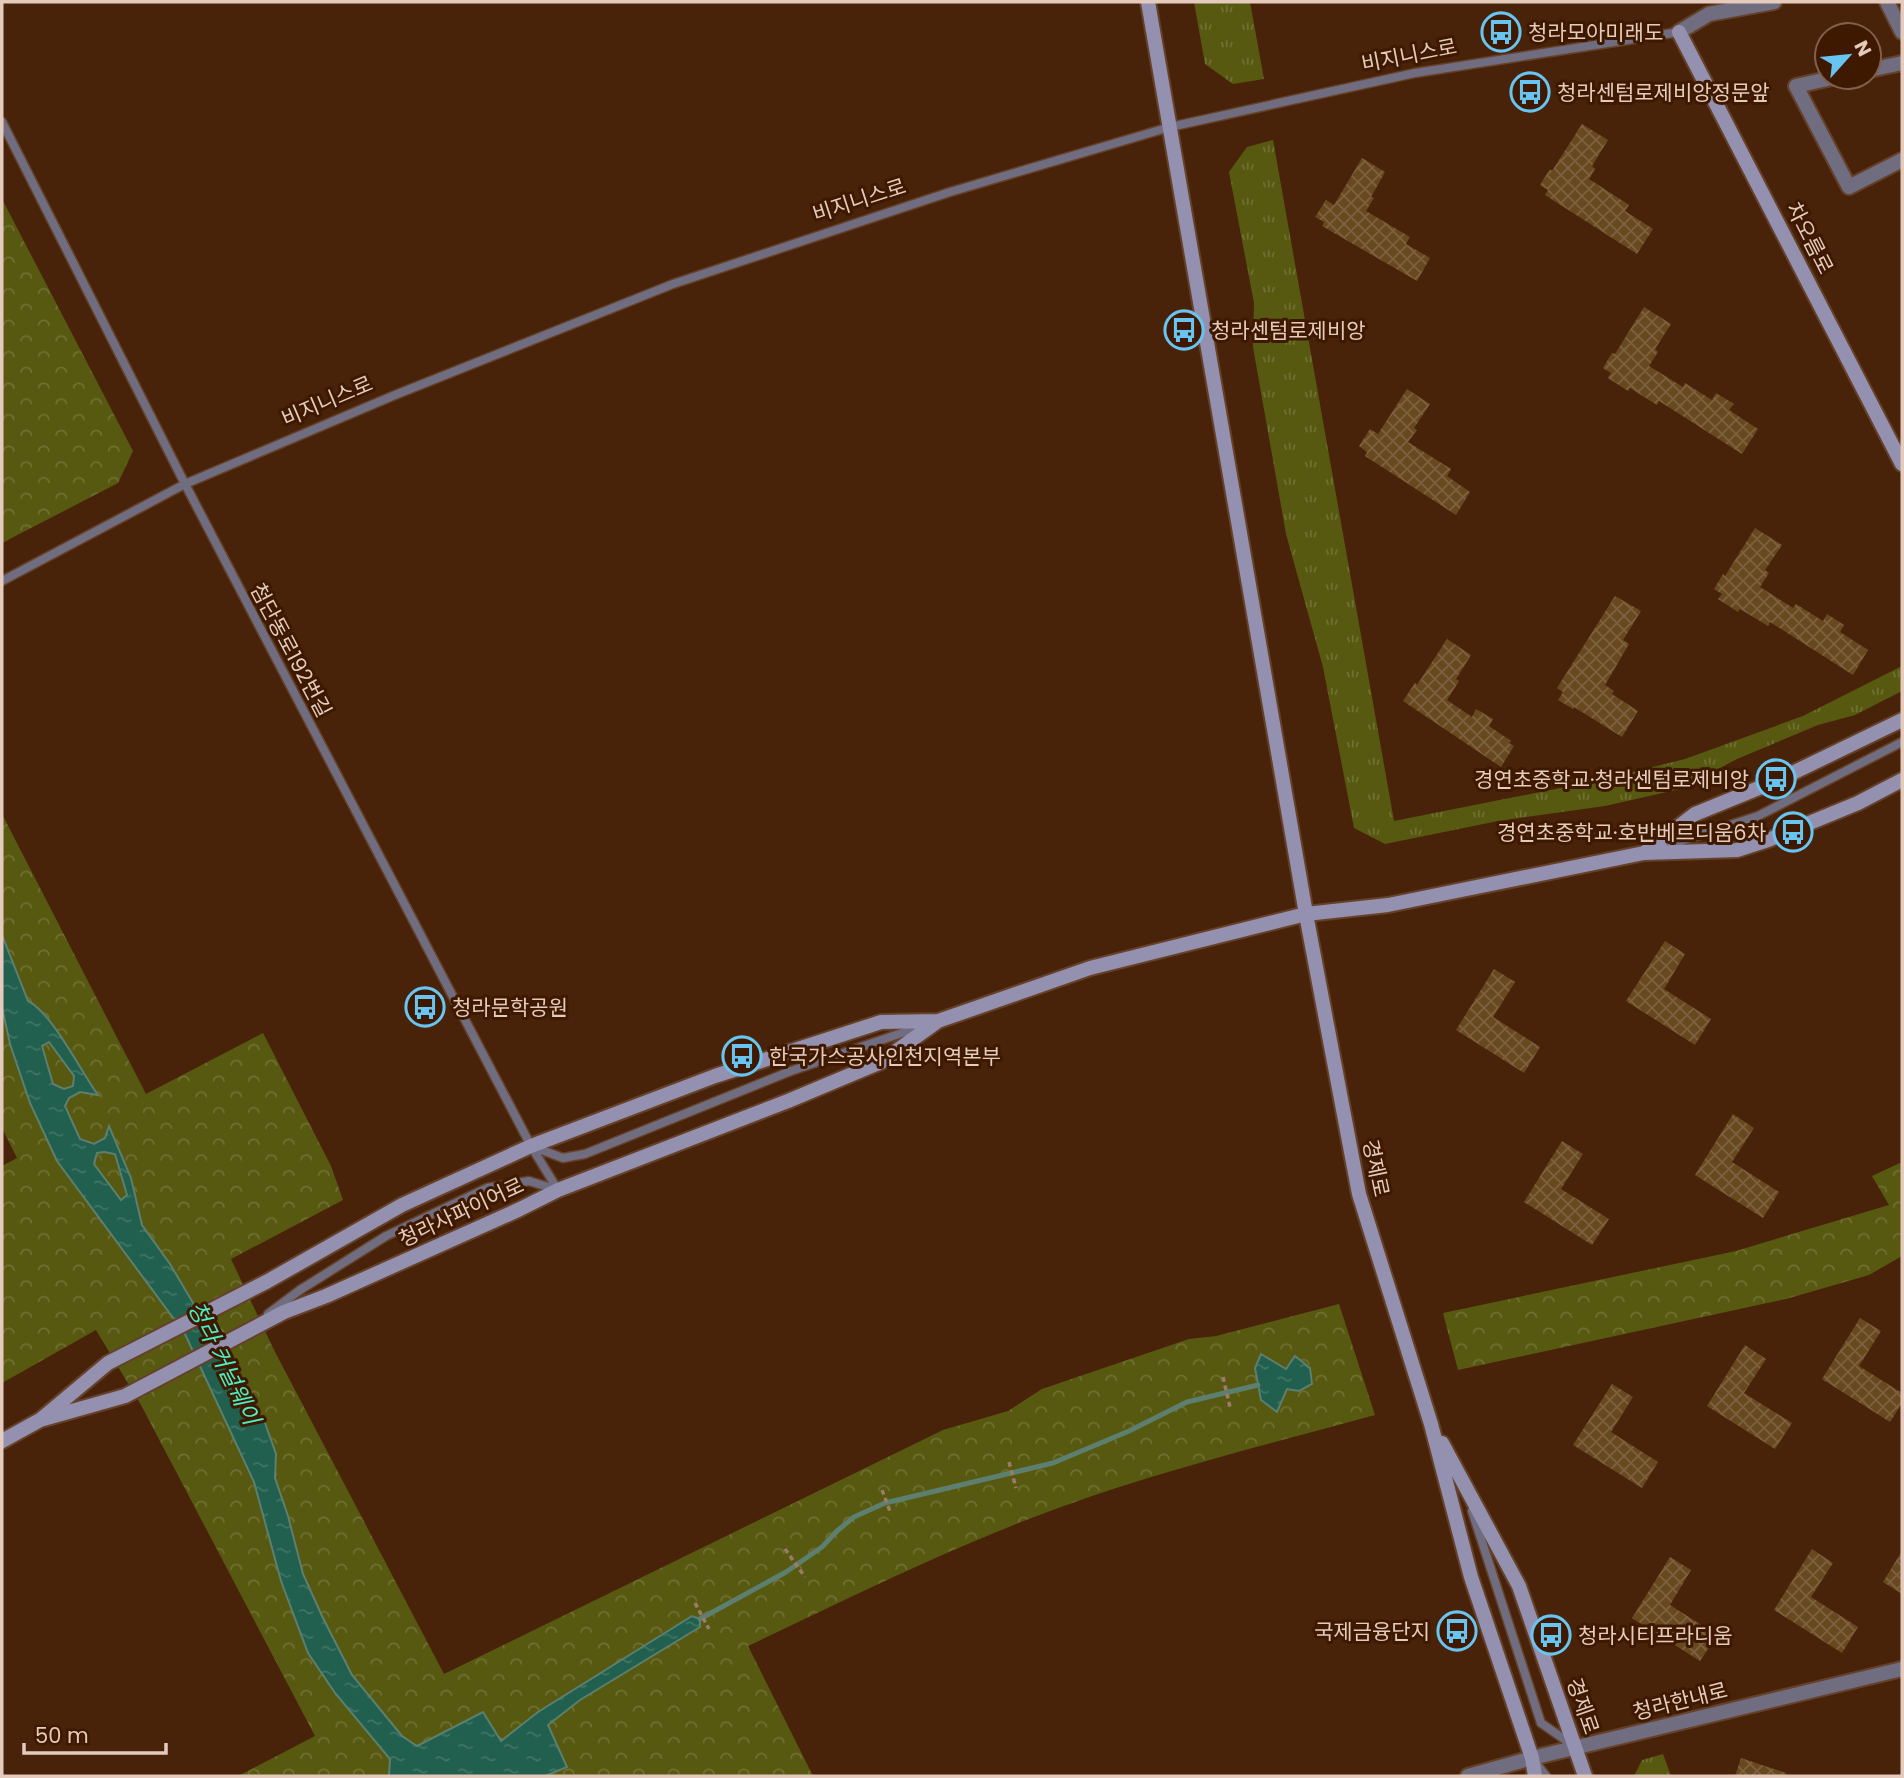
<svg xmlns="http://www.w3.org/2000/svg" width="1904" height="1778" font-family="Poppins,'Noto Sans KR',sans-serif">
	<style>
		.grass { fill: url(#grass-tufts) }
		.forest { fill: url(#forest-crowns) }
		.water { fill: url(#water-ripples); stroke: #5c7f6f; stroke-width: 2; fill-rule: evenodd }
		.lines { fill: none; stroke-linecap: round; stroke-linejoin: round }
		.stream { stroke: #5c7f6f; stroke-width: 5 }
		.building { fill: url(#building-cross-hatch) }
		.lane-casing { stroke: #654129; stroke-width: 11 }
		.street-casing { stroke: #654129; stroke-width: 18 }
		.secondary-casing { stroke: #654129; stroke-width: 18 }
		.path { stroke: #9b7c69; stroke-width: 3.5; stroke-dasharray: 5 3.5; stroke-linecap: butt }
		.lane { stroke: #706d81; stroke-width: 8 }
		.street { stroke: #706d81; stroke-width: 14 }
		.secondary { stroke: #9490b0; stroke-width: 14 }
		.labels { text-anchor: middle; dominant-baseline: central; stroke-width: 6; stroke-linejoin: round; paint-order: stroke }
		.poi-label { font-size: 21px; fill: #e4cbbd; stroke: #3e1900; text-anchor: start }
		.street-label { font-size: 21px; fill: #e4cbbd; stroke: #3e1900 }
		.water-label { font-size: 23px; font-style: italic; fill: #4ceec3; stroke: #3e1900 }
	</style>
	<defs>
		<pattern id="grass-tufts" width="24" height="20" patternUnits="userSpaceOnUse" patternTransform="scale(1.75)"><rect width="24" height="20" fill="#575911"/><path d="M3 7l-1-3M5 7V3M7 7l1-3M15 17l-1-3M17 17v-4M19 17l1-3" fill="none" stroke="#6f7032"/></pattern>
		<pattern id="forest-crowns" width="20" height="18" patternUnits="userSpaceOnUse" patternTransform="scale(1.75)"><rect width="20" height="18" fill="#575911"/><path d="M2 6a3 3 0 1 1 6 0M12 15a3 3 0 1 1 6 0" fill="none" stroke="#6f7032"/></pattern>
		<pattern id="water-ripples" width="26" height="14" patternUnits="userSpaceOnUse" patternTransform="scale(1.75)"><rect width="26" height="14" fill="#215f4e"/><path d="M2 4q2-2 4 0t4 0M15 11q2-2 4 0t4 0" fill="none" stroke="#417566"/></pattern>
		<pattern id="building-cross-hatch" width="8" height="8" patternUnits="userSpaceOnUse" patternTransform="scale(1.75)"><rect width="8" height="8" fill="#67481f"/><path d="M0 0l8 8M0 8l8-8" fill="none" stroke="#7d613e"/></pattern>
	</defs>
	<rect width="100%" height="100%" fill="#492309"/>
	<!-- grass -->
	<path class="grass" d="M1194,2H1250L1264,79L1233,84L1205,64Z
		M1273,140L1394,821L1596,781L1685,759L1803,716L1902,666V691L1855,715L1818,725L1737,759L1680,789L1605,806L1498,821L1385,844L1354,828L1323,667L1286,534L1253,347L1254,303L1229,172L1247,147Z
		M1663,1754L1671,1776H1634L1642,1760Z"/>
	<!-- forest -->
	<path class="forest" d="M2,199L133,451L118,483L2,543Z
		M2,814L146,1094L263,1033L331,1166L343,1200L231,1259L274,1350L444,1674L943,1430L1008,1411L1042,1389L1189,1339L1216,1336L1339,1304L1375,1415C1258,1447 1142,1475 1029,1519C933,1556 841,1602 748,1646L813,1776H238L315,1736L141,1405L96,1330L2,1383V1166L17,1158L2,1128Z
		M1902,1162V1256L1869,1275L1786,1299L1458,1370L1443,1313L1736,1251L1889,1205L1872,1176Z"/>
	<!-- water -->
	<path class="water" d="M2,935L28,1001C52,1013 80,1070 98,1095L80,1092L69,1098L65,1106L80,1139L94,1144L105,1138L109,1126L131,1178L142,1225L170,1264L206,1325L242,1400L265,1423L276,1454L275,1478L288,1516L303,1574L322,1616L352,1675L402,1736L417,1746L483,1712L501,1741L538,1712L692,1616L700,1619V1627L580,1700L548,1725L567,1767L545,1776H389L390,1759L335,1693L308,1653L281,1581L254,1482L185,1334L57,1161L30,1103L10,1044L2,1007ZM49,1042L74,1076L73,1086L64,1089L53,1084L42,1046ZM104,1152L115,1154L127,1195L121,1200L94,1164L97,1153Z
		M1261,1354L1286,1369L1295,1356L1310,1368L1312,1384L1299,1391L1287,1389L1277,1412L1261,1400L1255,1368Z"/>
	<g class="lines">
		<!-- stream -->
		<path class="stream" d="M700,1619L786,1572L822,1547L837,1531L854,1517L885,1503L1053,1463L1129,1431L1187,1402L1258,1385"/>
	</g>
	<!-- building -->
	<path class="building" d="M1582,124L1608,140L1592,166L1595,169L1589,179L1629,205L1625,211L1653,229L1637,254L1545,195L1548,190L1540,185L1550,169L1552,171Z
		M1362,158L1385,172L1371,197L1374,198L1366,211L1410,237L1406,244L1430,258L1417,281L1322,226L1324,222L1315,217L1326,200L1334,205Z
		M1644,307L1671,324L1655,349L1658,352L1649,366L1683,387L1685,383L1712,400L1716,393L1734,404L1729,410L1758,429L1742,454L1659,401L1657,405L1630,388L1628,391L1608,378L1611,373L1603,368L1612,353L1615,354Z
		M1407,389L1430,404L1414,428L1417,430L1408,442L1451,469L1447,476L1470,492L1456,515L1365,456L1367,452L1359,446L1370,429L1378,434Z
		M1755,528L1782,545L1765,570L1769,573L1760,587L1793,608L1796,604L1823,621L1827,614L1844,625L1840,632L1868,650L1853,675L1770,622L1768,626L1740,609L1738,612L1718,599L1722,594L1714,589L1723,574L1725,576Z
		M1615,596L1641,611L1623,640L1629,644L1605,685L1614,691L1612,694L1638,711L1622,737L1574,707L1573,709L1558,700L1563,692L1557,688Z
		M1447,639L1471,655L1456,679L1459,681L1447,700L1472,717L1476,709L1493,719L1489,726L1511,741L1509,743L1514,746L1501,767L1403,701L1415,683L1417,685Z
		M1665,941L1685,954L1664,989L1711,1019L1695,1045L1626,1001Z
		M1494,969L1515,982L1493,1017L1540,1047L1524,1073L1456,1030Z
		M1733,1114L1754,1128L1732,1162L1779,1192L1763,1218L1695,1175Z
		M1562,1141L1583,1154L1561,1189L1609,1219L1592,1245L1524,1202Z
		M1860,1318L1881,1331L1859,1366L1902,1393V1403L1890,1422L1822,1379Z
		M1745,1345L1766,1359L1744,1393L1792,1423L1775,1449L1707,1406Z
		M1612,1384L1633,1397L1611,1432L1658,1462L1642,1488L1573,1445Z
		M1812,1549L1833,1563L1811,1597L1858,1627L1842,1653L1774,1610Z
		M1902,1551V1594L1883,1582Z
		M1670,1557L1691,1570L1670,1605L1717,1635L1700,1661L1632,1618Z
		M1741,1758L1786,1773V1776H1735Z"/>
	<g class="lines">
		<!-- lane casing -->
		<g class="lane-casing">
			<path id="lane" d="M2,122L185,484L531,1146L558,1190
				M2,581L185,484L395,395L673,284L950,192L1170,127L1415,73L1679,32
				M1660,848L1758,816L1902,742
				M531,1146L563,1158L585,1154L791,1071L922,1026
				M268,1314L300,1290L386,1236L487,1188L529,1181L558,1190
				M1472,1511L1541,1723L1574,1746
				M1536,1763L1546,1776"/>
		</g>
		<!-- street casing -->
		<g class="street-casing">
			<path id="street" d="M1887,2L1902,32
				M1679,32L1709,14L1774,2
				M1869,70L1902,63
				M1836,77L1796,86L1849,187L1902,160
				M1468,1776L1532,1758L1902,1669"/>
		</g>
		<!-- secondary casing -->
		<g class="secondary-casing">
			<path id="secondary" d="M1148,2L1306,914L1359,1194L1431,1424L1471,1577L1532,1758L1535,1776
				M1679,32L1902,464
				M1644,853L1695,814L1776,781L1902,720
				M40,1420L108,1363L268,1281L402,1205L531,1146L715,1076L881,1022L938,1021L1090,968L1306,914L1388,905L1644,853L1737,850L1768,840L1858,803L1902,780
				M2,1441L40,1420L125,1396L284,1312L326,1296L518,1210L558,1190L788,1101L881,1062L938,1021
				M1442,1443L1519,1586L1585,1776"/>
		</g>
		<!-- path -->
		<path class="path" d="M1223,1377L1230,1407
			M1009,1462L1016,1488
			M882,1490L891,1514
			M785,1549L805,1577
			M695,1603L709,1629"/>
		<!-- lane -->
		<use href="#lane" class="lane"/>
		<!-- street -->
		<use href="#street" class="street"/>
		<!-- secondary -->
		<use href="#secondary" class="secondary"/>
	</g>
	<!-- icons -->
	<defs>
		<g id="bus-ring" transform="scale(2.0125)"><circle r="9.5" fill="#3e1900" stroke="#68c4f0" stroke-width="1.5"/><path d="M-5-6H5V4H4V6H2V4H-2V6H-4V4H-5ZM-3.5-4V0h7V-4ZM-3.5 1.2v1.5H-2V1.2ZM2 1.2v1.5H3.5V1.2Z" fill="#68c4f0"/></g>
	</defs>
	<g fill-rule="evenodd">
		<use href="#bus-ring" x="1501" y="32"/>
		<use href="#bus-ring" x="1530" y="92"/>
		<use href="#bus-ring" x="1184" y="330"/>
		<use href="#bus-ring" x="1776" y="779"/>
		<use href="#bus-ring" x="1793" y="832"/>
		<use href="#bus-ring" x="425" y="1007"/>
		<use href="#bus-ring" x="742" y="1056"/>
		<use href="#bus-ring" x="1457" y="1631"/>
		<use href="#bus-ring" x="1551" y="1635"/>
	</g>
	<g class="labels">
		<!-- poi labels -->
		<g class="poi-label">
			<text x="1528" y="32">청라모아미래도</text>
			<text x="1557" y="92">청라센텀로제비앙정문앞</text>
			<text x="1211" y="330">청라센텀로제비앙</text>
			<text x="1749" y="779" text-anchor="end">경연초중학교·청라센텀로제비앙</text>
			<text x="1766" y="832" text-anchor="end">경연초중학교·호반베르디움6차</text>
			<text x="452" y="1007">청라문학공원</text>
			<text x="769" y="1056">한국가스공사인천지역본부</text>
			<text x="1430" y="1631" text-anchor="end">국제금융단지</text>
			<text x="1578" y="1635">청라시티프라디움</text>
		</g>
		<!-- street labels -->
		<g class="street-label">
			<text transform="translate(1409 55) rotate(-11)">비지니스로</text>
			<text transform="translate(859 200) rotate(-18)">비지니스로</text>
			<text transform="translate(1810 238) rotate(63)">차오름로</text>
			<text transform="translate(327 401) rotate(-23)">비지니스로</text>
			<text transform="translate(291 650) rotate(62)">첨단동로192번길</text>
			<text transform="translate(1376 1168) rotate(78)">경제로</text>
			<text transform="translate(461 1212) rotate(-25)">청라사파이어로</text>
			<text transform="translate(1680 1701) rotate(-14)">청라한내로</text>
			<text transform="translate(1583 1706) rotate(71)">경제로</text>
		</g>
		<!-- water labels -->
		<g class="water-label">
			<text transform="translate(224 1363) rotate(64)">청라 커널웨이</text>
		</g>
	</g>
	<!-- border -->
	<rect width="1904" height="1778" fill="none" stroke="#e4cbbd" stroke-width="7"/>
	<!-- north arrow -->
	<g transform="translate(1848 56) rotate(63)"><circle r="33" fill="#3e1900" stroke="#80604c" stroke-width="2"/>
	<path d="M0-5L12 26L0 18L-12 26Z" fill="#68c4f0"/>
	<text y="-10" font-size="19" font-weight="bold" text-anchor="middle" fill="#e4cbbd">N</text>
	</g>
	<!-- scale -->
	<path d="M24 1743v10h142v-10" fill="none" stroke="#e4cbbd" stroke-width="3.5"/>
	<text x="35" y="1743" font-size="21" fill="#e4cbbd" stroke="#3e1900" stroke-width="5" paint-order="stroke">50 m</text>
</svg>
